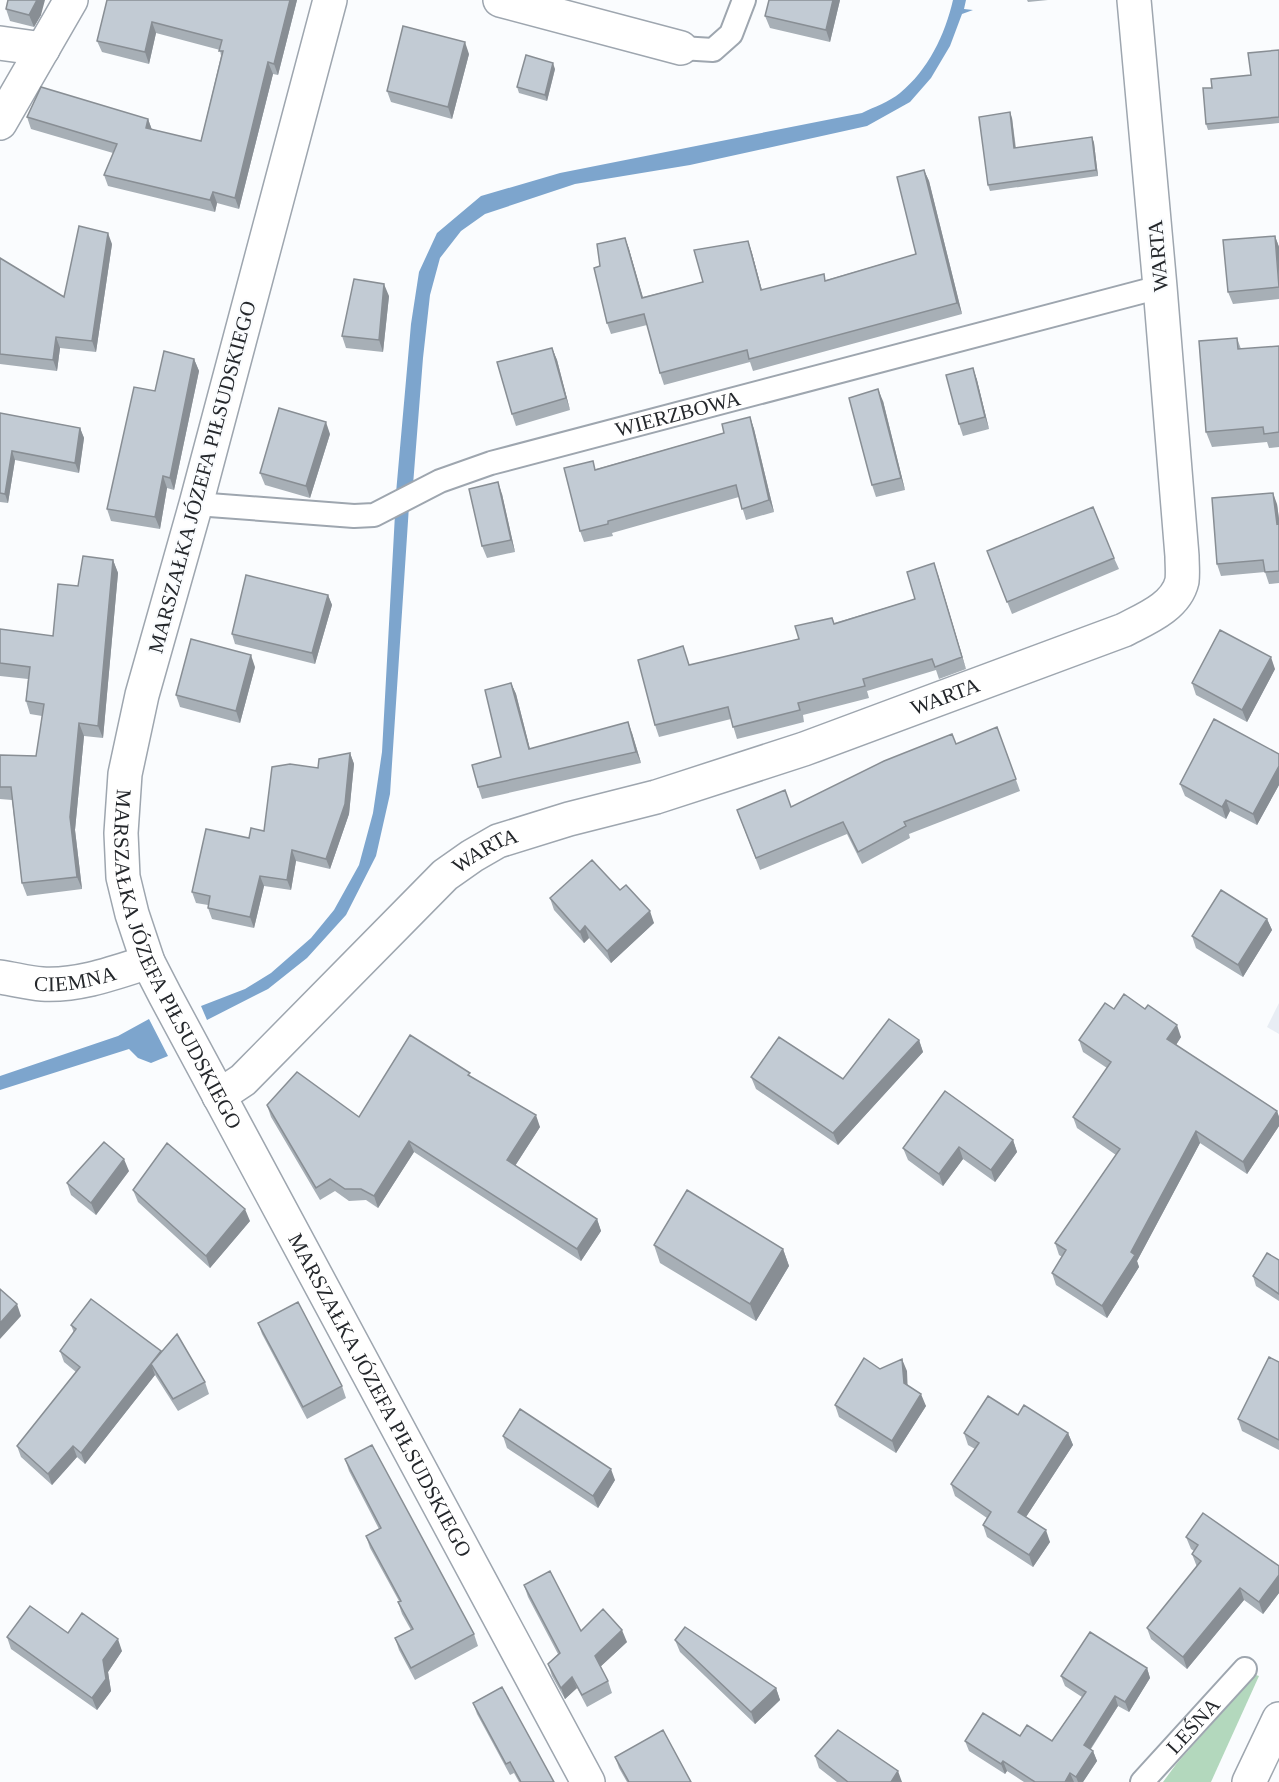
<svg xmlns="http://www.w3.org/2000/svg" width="1279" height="1782" font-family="'Times New Roman',serif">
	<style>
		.built { fill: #e8edf4 }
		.green { fill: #b3d8bd }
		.water { fill: #7da5cd }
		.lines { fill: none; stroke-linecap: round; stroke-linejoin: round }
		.service-casing { stroke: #9ea6af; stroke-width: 26 }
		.minor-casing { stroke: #9ea6af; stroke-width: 36 }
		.tertiary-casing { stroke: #9ea6af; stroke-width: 36 }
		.service { stroke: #fff; stroke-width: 22 }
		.minor { stroke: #fff; stroke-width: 33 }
		.tertiary { stroke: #fff; stroke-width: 33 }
		.wall { fill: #a7afb6 }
		.shaded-wall { fill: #888e94 }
		.building { fill: #c2cbd4; stroke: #888e94; stroke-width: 1.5 }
		.labels { text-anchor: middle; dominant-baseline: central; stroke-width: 4.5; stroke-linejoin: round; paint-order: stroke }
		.street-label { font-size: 21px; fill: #24272b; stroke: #fafcfe }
	</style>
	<rect width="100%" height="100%" fill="#fafcfe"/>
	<!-- built -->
	<path class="built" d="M1279,1003V1034L1267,1027Z"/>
	<!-- green -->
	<path class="green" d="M1256,1675L1259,1676L1211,1782H1163L1177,1763Z"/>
	<!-- water -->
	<path class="water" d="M953,0H966L964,9L973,10L962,14L950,46L931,78L910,102L867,126L690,165L575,184L485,214L461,231L440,258L430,295L423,358L413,485L396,493L411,324L419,272L437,233L481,196L560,173L862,113C874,107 889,102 900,93C928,70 945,35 953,0Z
		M409,506L390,794L376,856L346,915L307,958L268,989L207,1020L201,1006L245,989L271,973L311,938L334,910L359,865L373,813L382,752L395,514Z
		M149,1019L168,1056L151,1063L138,1058L129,1049L0,1090V1076L118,1036Z"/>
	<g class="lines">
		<!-- service casing -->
		<g class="service-casing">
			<g id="service">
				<path d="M681,48L713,50L731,34L744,0"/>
				<path id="s1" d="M196,504L354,516L374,515L440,481L491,463L1160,287"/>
				<path id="s2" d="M1142,1782L1245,1669"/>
			</g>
		</g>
		<!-- minor casing -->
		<g class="minor-casing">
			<g id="minor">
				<path id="s3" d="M330,0L196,504L142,695L125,774L121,833L123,877L132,914L148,962L165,995L588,1782"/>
				<path d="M500,0L681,48"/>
				<path d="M0,43L43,49"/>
				<path d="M0,123L71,0"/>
				<path id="s4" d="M0,977C14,979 28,983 42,984C79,986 114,973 148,962"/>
				<path id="s5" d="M219,1096L243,1080L445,875L472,856L498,841L569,819L656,797L804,749L1124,630C1145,619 1176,607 1182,581C1183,573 1182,564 1182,556L1160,287L1134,0"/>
			</g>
		</g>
		<!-- tertiary casing -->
		<g class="tertiary-casing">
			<path id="tertiary" d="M1249,1782L1279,1719"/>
		</g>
		<!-- service -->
		<use href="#service" class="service"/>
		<!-- minor -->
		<use href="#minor" class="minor"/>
		<!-- tertiary -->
		<use href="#tertiary" class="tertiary"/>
	</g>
	<!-- wall -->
	<path class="wall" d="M107,0H297L278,75L273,74L239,209L217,203L215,212L108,186L104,175L113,153L31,129L27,117L148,119L152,130L201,141L221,56L220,50L156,33L149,64L102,52L97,41Z
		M840,0L830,42L770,28L765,16Z
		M1027,0H1048L1028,2Z
		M6,9L41,15L34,27L10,21Z
		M1279,50V123L1208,130L1206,124L1212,88L1251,75Z
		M469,54L452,119L391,102L387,91Z
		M555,69L547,101L519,93L517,87Z
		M1012,118L1016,148L1092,137L1094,143L1098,176L990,191L988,185Z
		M924,170L929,181L962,314L753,371L750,362L664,385L660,373L647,325L611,334L607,323L600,266L625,238L629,249L643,297L703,282L748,241L752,253L762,290L826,280L916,254Z
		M1275,236L1279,247V299L1233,304L1228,292Z
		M112,244L96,352L60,348L57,371L0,364V258L64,297Z
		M389,296L383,352L346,348L342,336Z
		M1237,338L1241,349L1279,346V447L1269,448L1267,442L1212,447L1206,432Z
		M552,348L557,360L570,410L516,426L512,414Z
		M194,359L199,371L174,490L167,488L160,529L111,521L107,509L155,391Z
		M973,368L977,380L989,429L963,436L959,424Z
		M883,401L905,490L876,497L872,485Z
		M0,413L80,428L84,438L79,473L15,460L8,503L0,502Z
		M750,417L754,429L774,512L746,520L739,497L612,533L613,536L584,542L580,531L596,469L724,433Z
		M330,434L310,498L265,485L260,473Z
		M502,494L515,552L487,558L482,546Z
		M1277,504L1279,519V583L1269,584L1265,572L1221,576L1217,564Z
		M987,551L1114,558L1119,569L1012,614Z
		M113,560L118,573L103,738L84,736L75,830L82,889L27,896L22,883L12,800L0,799V755L36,756L42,716L30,714L26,701L28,679L0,676V629L53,636L78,586Z
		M938,575L966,669L939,679L936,670L867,691L869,698L803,715L804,722L737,739L731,719L659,737L655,725L689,665L799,639L832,618L834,623L915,599Z
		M328,595L332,605L315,664L235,644L232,634Z
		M255,667L240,723L180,707L176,695Z
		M1275,669L1247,722L1196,695L1192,683Z
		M511,683L516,694L530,749L632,733L641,763L482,799L478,787L501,757Z
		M997,727L1020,791L909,834L910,838L862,864L847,834L760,870L737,810L791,807L956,744Z
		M350,753L354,764L349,814L330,869L296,861L291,890L264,886L254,928L212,919L208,908V905L196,903L192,892L249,838L264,831L318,768Z
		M1279,754V785L1257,825L1230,811L1226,819L1185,796L1180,784Z
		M620,890L654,923L611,963L589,938L584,943L554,910L550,898Z
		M1267,919L1272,930L1243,977L1196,948L1192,936Z
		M1114,1009L1181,1037L1176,1045L1277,1111L1279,1117V1126L1247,1174L1200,1143L1137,1261L1139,1267L1107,1318L1056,1285L1052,1273L1062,1257L1059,1255L1055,1243L1116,1155L1077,1128L1073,1117L1107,1068L1083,1052L1079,1040Z
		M919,1040L923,1052L838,1145L756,1089L751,1077L843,1079Z
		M471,1077L540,1127L515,1166L597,1219L601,1231L581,1261L414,1152L378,1208L366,1200L349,1201L335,1191L320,1200L271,1117L267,1105L359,1117Z
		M1013,1140L1017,1152L995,1182L963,1159L943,1186L908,1160L903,1148Z
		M129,1171L96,1215L71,1195L67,1183Z
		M133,1190L250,1221L210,1268L138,1202Z
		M654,1245L783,1249L789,1266L756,1321L660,1263Z
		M1279,1260V1301L1256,1286L1253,1276Z
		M258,1323L342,1386L346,1398L307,1419L262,1334Z
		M71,1325L161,1351L205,1382L209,1394L178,1411L155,1375L85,1464L77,1457L52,1485L21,1457L17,1446L76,1372L64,1362L60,1351L74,1333Z
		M1279,1362V1450L1242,1431L1238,1419Z
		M880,1369L907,1371V1386L926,1406L896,1453L839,1417L835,1405Z
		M1018,1415L1068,1433L1073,1445L1026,1517L1050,1542L1033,1567L987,1537L983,1525L987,1518L955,1496L951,1484L975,1449L968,1445L964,1433Z
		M503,1436L615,1480L598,1508L507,1448Z
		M345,1459L474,1634L478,1646L415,1680L399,1650L395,1638L411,1630L402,1614L398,1602L399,1601L370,1548L366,1536L379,1529L349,1471Z
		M1186,1537L1279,1566V1593L1263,1614L1244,1600L1187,1669L1151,1639L1147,1628L1197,1567L1192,1554L1194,1551L1191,1549Z
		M524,1585L581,1631L627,1642L600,1667L608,1681L612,1693L587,1707L577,1688L565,1699L552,1676L548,1664L558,1654L528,1597Z
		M68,1633L122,1651L108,1672L111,1691L97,1710L11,1649L7,1637Z
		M675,1640L776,1688L780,1700L755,1724L680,1652Z
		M1147,1668L1150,1678L1129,1712L1118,1706L1091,1749L1093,1751L1097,1761L1083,1782H1024L1007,1771L1005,1774L969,1751L965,1741H1052L1082,1697L1065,1686L1061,1676Z
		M473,1703L554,1782H519L514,1773L510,1775L477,1714Z
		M815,1756L902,1782H837L819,1768Z
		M615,1757L691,1782H627L619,1768Z"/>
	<!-- shaded-wall -->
	<path class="shaded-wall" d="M37,0H45L41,15L34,27L29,15Z
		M290,0H297L278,75L274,64Z
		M833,0H840L830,42L826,30Z
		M152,22L156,33L149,64L145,52Z
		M465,42L469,54L452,119L448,107Z
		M268,62L273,74L239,209L235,198Z
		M553,63L555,69L547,101L545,95Z
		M1010,112L1012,118L1016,154L1014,148Z
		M148,119L152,130L146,128Z
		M1092,137L1094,143L1098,176L1096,170Z
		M924,170L929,181L962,314L957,303Z
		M213,192L217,203L215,212L210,200Z
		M108,233L112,244L96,352L92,341Z
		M1275,236L1279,247V279Z
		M625,238L629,249L646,309L642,298Z
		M748,241L752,253L765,302L761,290Z
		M384,284L389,296L383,352L379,340Z
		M56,337L60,348L57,371L53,360Z
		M552,348L557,360L570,410L566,398Z
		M194,359L199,371L174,490L170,478Z
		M973,368L977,380L989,429L985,417Z
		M878,389L883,401L905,490L901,478Z
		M750,417L754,429L774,512L769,500Z
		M326,422L330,434L310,498L306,486Z
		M80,428L84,438L79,473L75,463Z
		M12,451L15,460L8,503L5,494Z
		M163,476L167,488L160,529L155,517Z
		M498,482L502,494L515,552L511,540Z
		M1273,493L1277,504L1279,519V530L1277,524Z
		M113,560L118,573L103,738L98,726Z
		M934,563L938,575L966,669L962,657Z
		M328,595L332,605L315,664L312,653Z
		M251,655L255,667L240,723L236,711Z
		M1271,657L1275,669L1247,722L1242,710Z
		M511,683L516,694L533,761L529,749Z
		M628,722L632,733L641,763L636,752Z
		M79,723L84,736L75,830L82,889L77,877L70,817Z
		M350,753L354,764L349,814L330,869L326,859Z
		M1279,766V785L1257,825L1253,814Z
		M1226,800L1230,811L1226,819L1222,807Z
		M292,850L296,861L291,890L287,880Z
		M260,876L264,886L254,928L250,917Z
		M650,911L654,923L611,963L607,951Z
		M1267,919L1272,930L1243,977L1238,965Z
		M585,926L589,938L584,943L580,932Z
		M1177,1025L1181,1037L1172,1051L1167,1039Z
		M919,1040L923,1052L838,1145L833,1133Z
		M1277,1111L1279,1117V1126L1247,1174L1243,1162Z
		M536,1115L540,1127L511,1172L507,1160Z
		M1196,1131L1200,1143L1137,1261L1139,1267L1107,1318L1102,1306Z
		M1013,1140L1017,1152L995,1182L991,1170Z
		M409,1141L414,1152L378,1208L374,1196Z
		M959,1147L963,1159L943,1186L939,1174Z
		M124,1159L129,1171L96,1215L91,1203Z
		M245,1209L250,1221L210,1268L206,1256Z
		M597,1219L601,1231L581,1261L577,1249Z
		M783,1249L789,1266L756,1321L750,1304Z
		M17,1304L21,1316L0,1339V1323Z
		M161,1351L151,1364L155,1375L85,1464L81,1453Z
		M902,1359L907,1371L908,1395L904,1383Z
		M921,1394L926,1406L896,1453L892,1441Z
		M1068,1433L1073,1445L1022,1523L1018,1512Z
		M73,1446L77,1457L52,1485L48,1474Z
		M611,1469L615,1480L598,1508L593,1496Z
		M1046,1530L1050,1542L1033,1567L1029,1555Z
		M1279,1575V1593L1263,1614L1259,1602Z
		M1240,1588L1244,1600L1187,1669L1183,1657Z
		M622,1630L627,1642L599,1668L595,1656Z
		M118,1639L122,1651L108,1672L111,1691L97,1710L92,1698L103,1660Z
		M1147,1668L1150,1678L1129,1712L1125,1702Z
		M572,1677L577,1688L565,1699L561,1688Z
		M776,1688L780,1700L755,1724L751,1712Z
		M1115,1696L1118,1706L1087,1754L1084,1745Z
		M1093,1751L1097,1761L1083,1782H1078L1076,1777Z
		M1003,1761L1007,1771L1005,1774L1001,1764Z
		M898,1771L902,1782H891Z
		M1070,1773L1074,1782H1065Z"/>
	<!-- building -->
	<path class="building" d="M8,0H37L29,15L6,9Z
		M107,0H290L274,64L268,62L235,198L213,192L210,200L104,175L117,144L27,117L41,87L148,119L146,128L201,141L223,51H219L222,40L152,22L145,52L97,41Z
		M769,0H833L826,30L765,16Z
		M403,26L465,42L448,107L387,91Z
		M1279,50V117L1206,124L1203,88H1212L1211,79L1251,75L1248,53Z
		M526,55L553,63L545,95L517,87Z
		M1010,112L1014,148L1092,137L1096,170L988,185L979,117Z
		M924,170L957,303L749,359L747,350L660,373L644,314L607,323L594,268L600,266L597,244L625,238L642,298L703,282L694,250L748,241L761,290L824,274L825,281L916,254L897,177Z
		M79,226L108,233L92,341L56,337L53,360L0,354V258L64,297Z
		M1275,236L1279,287L1228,292L1223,240Z
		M354,279L384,284L379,340L342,336Z
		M1237,338L1238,349L1279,346V432L1264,434L1263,427L1206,432L1199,341Z
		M552,348L566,398L512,414L497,362Z
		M164,351L194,359L170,478L163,476L155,517L107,509L134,387L155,391Z
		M973,368L985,417L959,424L946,375Z
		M878,389L901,478L872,485L849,398Z
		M279,408L326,422L306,486L260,473Z
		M0,413L80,428L75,463L12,451L5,494L0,493Z
		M750,417L769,500L742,509L736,485L608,521V524L580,531L564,468L593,461L595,470L724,433L722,424Z
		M498,482L511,540L482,546L469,489Z
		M1273,493L1277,524L1279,523V571L1265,572L1263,560L1217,564L1212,498Z
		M1093,507L1114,558L1007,602L987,551Z
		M83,556L113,560L98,726L79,723L70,817L77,877L22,883L11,787H0V755L36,756L44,704L26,701L30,667L0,663V629L53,636L58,584L78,586Z
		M934,563L962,657L935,667L932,659L863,679L865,686L798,703L800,710L733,727L728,707L655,725L638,660L683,646L689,665L799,639L795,626L832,618L834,624L915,599L907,572Z
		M246,575L328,595L312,653L232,634Z
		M1220,630L1271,657L1242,710L1192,683Z
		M191,639L251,655L236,711L176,695Z
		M511,683L529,749L628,722L636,752L478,787L472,765L501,757L485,690Z
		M1214,719L1279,754V766L1253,814L1226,800L1222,807L1180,784Z
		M997,727L1016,779L904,822L906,826L858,852L843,822L756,858L737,810L785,790L791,807L884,761L952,734L956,744Z
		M350,753L345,804L326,859L292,850L287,880L260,876L250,917L208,908L210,896L192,892L206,829L249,838L251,828L264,831L272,767L290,764L318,768L319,759Z
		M592,860L620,890L626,885L650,911L607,951L585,926L580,932L550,898Z
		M1221,890L1267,919L1238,965L1192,936Z
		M1124,994L1145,1009L1148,1005L1177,1025L1167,1039L1277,1111L1243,1162L1196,1131L1131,1252L1135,1255L1102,1306L1052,1273L1066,1250L1055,1243L1120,1149L1073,1117L1111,1062L1079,1040L1105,1003L1114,1009Z
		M889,1019L919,1040L833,1133L751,1077L779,1037L843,1079Z
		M410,1035L470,1073L468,1075L536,1115L507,1160L597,1219L577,1249L409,1141L374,1196L361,1189H345L330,1179L316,1188L267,1105L297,1072L359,1117Z
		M945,1091L1013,1140L991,1170L959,1147L939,1174L903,1148Z
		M104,1142L124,1159L91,1203L67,1183Z
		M167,1143L245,1209L206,1256L133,1190Z
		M687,1190L783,1249L750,1304L654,1245Z
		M1267,1253L1279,1260V1294L1253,1276Z
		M0,1289L17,1304L0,1323Z
		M91,1299L161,1351L81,1453L73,1446L48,1474L17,1446L80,1367L60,1351L76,1329L71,1325Z
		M298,1302L342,1386L303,1407L258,1323Z
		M177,1334L205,1382L173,1399L151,1364Z
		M1269,1357L1279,1362V1440L1238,1419Z
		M864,1358L880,1369L902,1359L904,1383L921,1394L892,1441L835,1405Z
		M988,1396L1018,1415L1024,1405L1068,1433L1018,1512L1046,1530L1029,1555L983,1525L991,1512L951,1484L979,1443L964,1433Z
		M520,1409L611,1469L593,1496L503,1436Z
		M372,1445L474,1634L411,1668L395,1638L413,1629L398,1602L401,1601L366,1536L381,1528L345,1459Z
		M1203,1513L1279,1566V1575L1259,1602L1240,1588L1183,1657L1147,1628L1201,1561L1192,1554L1198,1545L1186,1537Z
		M550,1571L581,1631L603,1609L622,1630L595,1656L608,1681L582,1695L572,1677L561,1688L548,1664L560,1653L524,1585Z
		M30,1606L68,1633L82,1613L118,1639L103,1660L106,1679L92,1698L7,1637Z
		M685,1627L776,1688L751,1712L675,1640Z
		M1090,1632L1147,1668L1125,1702L1115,1696L1084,1745L1093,1751L1076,1777L1070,1773L1065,1782H1035L1003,1761L1001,1764L965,1741L983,1713L1020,1736L1027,1725L1052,1741L1086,1692L1061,1676Z
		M502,1687L554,1782H521L510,1762L506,1764L473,1703Z
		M663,1730L691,1782H629L615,1757Z
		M838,1730L898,1771L891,1782H848L815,1756Z"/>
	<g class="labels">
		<!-- street labels -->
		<g class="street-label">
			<text transform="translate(1158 256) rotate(-95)">WARTA</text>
			<text stroke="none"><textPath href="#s1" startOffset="500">WIERZBOWA</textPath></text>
			<text transform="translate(202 477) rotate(-75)">MARSZAŁKA JÓZEFA PIŁSUDSKIEGO</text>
			<text stroke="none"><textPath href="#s5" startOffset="850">WARTA</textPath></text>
			<text stroke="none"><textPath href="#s5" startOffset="364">WARTA</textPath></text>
			<text stroke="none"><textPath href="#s3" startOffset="998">MARSZAŁKA JÓZEFA PIŁSUDSKIEGO</textPath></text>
			<text stroke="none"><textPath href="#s4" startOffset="76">CIEMNA</textPath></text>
			<text stroke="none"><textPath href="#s3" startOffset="1484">MARSZAŁKA JÓZEFA PIŁSUDSKIEGO</textPath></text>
			<text stroke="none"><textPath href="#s2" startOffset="76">LEŚNA</textPath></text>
		</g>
	</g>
</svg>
